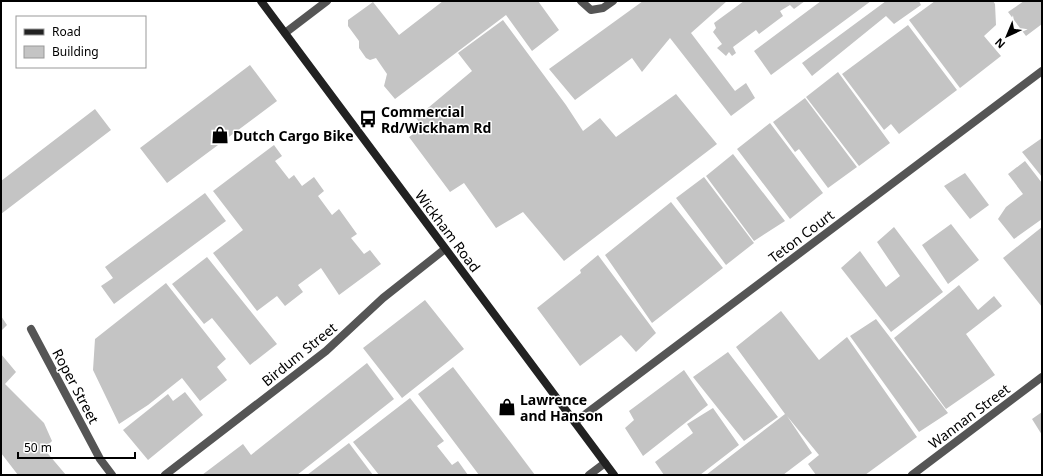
<svg xmlns="http://www.w3.org/2000/svg" width="1043" height="476" font-family="'Noto Sans',sans-serif">
	<style>
		.building { fill: #c4c4c4 }
		.lines { fill: none; stroke-linecap: round; stroke-linejoin: round }
		.lane { stroke: #555; stroke-width: 8 }
		.street { stroke: #555; stroke-width: 8 }
		.secondary { stroke: #222; stroke-width: 8 }
		.labels { text-anchor: middle; dominant-baseline: central; stroke-width: 3; stroke-linejoin: round; paint-order: stroke }
		.poi-label { font-size: 14px; font-weight: bold; fill: #000; stroke: #fff; text-anchor: start }
		.street-label { font-size: 14px; fill: #000; stroke: #fff }
	</style>
	<rect width="100%" height="100%" fill="#fff"/>
	<!-- building -->
	<path class="building" d="M443,1H538L559,30L532,51L506,15L395,99L384,86L387,74L376,58L370,60L366,58L359,48V41L348,26V20L373,2L399,35Z
		M643,1H727L691,33L735,91L746,83L755,98L731,116L670,38L642,72L632,58L575,100L549,69Z
		M744,1H805L794,9L790,5L780,11L783,16L759,34L756,30L733,47L736,53L732,56L729,52L726,56L717,48L722,44L713,32L716,28L714,23Z
		M821,1H871L771,75L754,51Z
		M886,1H919L921,5L894,24L886,16L812,76L802,63Z
		M935,1H993L995,4L996,25L984,36L1001,56L960,88L909,20Z
		M1024,1H1040L1042,3V24L1026,36L1008,12Z
		M503,20L566,105L583,131L600,118L616,137L676,94L717,144L564,261L523,212L496,228L464,183L450,192L409,137L423,127L416,118L472,71L458,53Z
		M908,25L957,90L899,134L891,124L884,130L842,74Z
		M250,65L277,101L167,183L140,148Z
		M838,72L890,143L859,166L806,97Z
		M805,98L857,167L828,188L799,149L795,152L773,122Z
		M95,109L111,130L1,214V181Z
		M770,123L823,193L790,219L737,149Z
		M1042,138V177L1022,152Z
		M274,145L282,156L275,161L289,179L294,175L302,186L314,177L324,191L318,196L332,215L339,209L357,234L351,238L364,254L370,250L381,264L339,295L321,268L298,285L303,292L285,306L277,296L257,311L213,253L243,230L213,191Z
		M733,154L785,221L754,241L706,176Z
		M1025,161L1042,183V219L1014,239L998,219L1006,207L1023,194L1008,174Z
		M965,173L989,205L970,219L944,186Z
		M704,177L754,243L726,265L676,198Z
		M205,193L226,221L114,304L101,286L113,278L105,267Z
		M671,202L723,268L652,323L605,255Z
		M951,224L979,260L948,284L922,245Z
		M894,227L943,292L891,332L841,268L860,251L886,287L900,276L877,242Z
		M1042,227V307L1003,258Z
		M598,255L656,333L636,352L621,335L580,366L537,308L581,273L580,270Z
		M207,257L277,344L250,365L212,318L204,324L172,284Z
		M166,283L226,359L217,367L227,380L200,401L182,378L148,405L119,424L93,370L95,339Z
		M959,285L978,310L994,296L1002,306L966,334L995,375L946,409L894,338Z
		M425,300L464,349L402,398L363,348Z
		M781,311L819,360L847,337L917,437L865,475H816L808,464L819,455L787,416L812,453L783,475H706L785,414L736,347Z
		M1,316L7,325L1,331Z
		M876,319L948,413L919,432L850,336Z
		M728,352L778,417L744,441L693,377Z
		M1,354L16,372L5,384L44,423L52,441L44,449L66,475H18L1,453Z
		M367,363L394,399L297,475H202L243,444L251,455Z
		M453,367L511,443L535,475H479L418,394Z
		M684,370L708,405L643,456L625,428L634,420L629,411Z
		M185,392L203,415L148,460L123,430L168,394L173,401Z
		M410,398L444,441L437,446L452,465L458,461L468,475H379L353,442Z
		M713,408L739,445L700,475H664L655,462L693,433L687,424Z
		M1042,412V435L1032,419Z
		M349,443L373,475H307Z"/>
	<g class="lines">
		<!-- lane -->
		<path class="lane" d="M581,1L591,10L603,8L613,1"/>
		<!-- street -->
		<path class="street" d="M285,33L327,1
			M31,329L100,459L112,475
			M575,422L1042,71
			M165,475L326,351L383,298L445,249
			M589,475L605,463
			M912,475L1042,377"/>
		<!-- secondary -->
		<path class="secondary" d="M261,1L614,475"/>
	</g>
	<!-- icons -->
	<defs>
		<g id="bus-bare" transform="scale(1.38)"><path d="M-5-6H5V4H4V6H2V4H-2V6H-4V4H-5ZM-3.5-4V0h7V-4ZM-3.5 1.2v1.5H-2V1.2ZM2 1.2v1.5H3.5V1.2Z" fill="#000" stroke="#fff" stroke-width="2.5" paint-order="stroke"/></g>
		<g id="shop-bare" transform="scale(1.38)"><path d="M-5-2.5h2.3a2.7 3.5 0 0 1 5.4 0H5L5.5 6h-11ZM-1.5-2.5h3a1.5 2.3 0 0 0-3 0Z" fill="#000" stroke="#fff" stroke-width="2.5" paint-order="stroke"/></g>
	</defs>
	<g fill-rule="evenodd">
		<use href="#bus-bare" x="368" y="119"/>
		<use href="#shop-bare" x="220" y="135"/>
		<use href="#shop-bare" x="507" y="407"/>
	</g>
	<g class="labels">
		<!-- poi labels -->
		<g class="poi-label">
			<text x="381" y="111">Commercial<tspan x="381" dy="16">Rd/Wickham Rd</tspan></text>
			<text x="233" y="135">Dutch Cargo Bike</text>
			<text x="520" y="399">Lawrence<tspan x="520" dy="16">and Hanson</tspan></text>
		</g>
		<!-- street labels -->
		<g class="street-label">
			<text transform="translate(448 231) rotate(53)">Wickham Road</text>
			<text transform="translate(801 236) rotate(-37)">Teton Court</text>
			<text transform="translate(299 354) rotate(-39)">Birdum Street</text>
			<text transform="translate(76 386) rotate(62)">Roper Street</text>
			<text transform="translate(969 416) rotate(-37)">Wannan Street</text>
		</g>
	</g>
	<!-- border -->
	<rect width="1043" height="476" fill="none" stroke="#000000" stroke-width="4"/>
	<!-- legend -->
	<rect x="16" y="16" width="130" height="52" fill="#ffffff" stroke="#999999"/>
	<rect x="24" y="29" width="20" height="6" fill="#222222" stroke="#999999"/>
	<text x="52" y="36" font-size="12" fill="#000000">Road</text>
	<rect x="24" y="46" width="20" height="12" fill="#c4c4c4" stroke="#999999"/>
	<text x="52" y="56" font-size="12" fill="#000000">Building</text>
	<!-- north arrow -->
	<g transform="translate(1007 36) rotate(224)" stroke="#ffffff" stroke-width="3" paint-order="stroke">
	<path d="M0-3L7 15L0 10L-7 15Z" fill="#000000"/>
	<text y="-6" font-size="11" font-weight="bold" text-anchor="middle" fill="#000000">N</text>
	</g>
	<!-- scale -->
	<path d="M18 452v6h117v-6" fill="none" stroke="#000000" stroke-width="2"/>
	<text x="24" y="452" font-size="12" fill="#000000" stroke="#ffffff" stroke-width="3" paint-order="stroke">50 m</text>
</svg>
